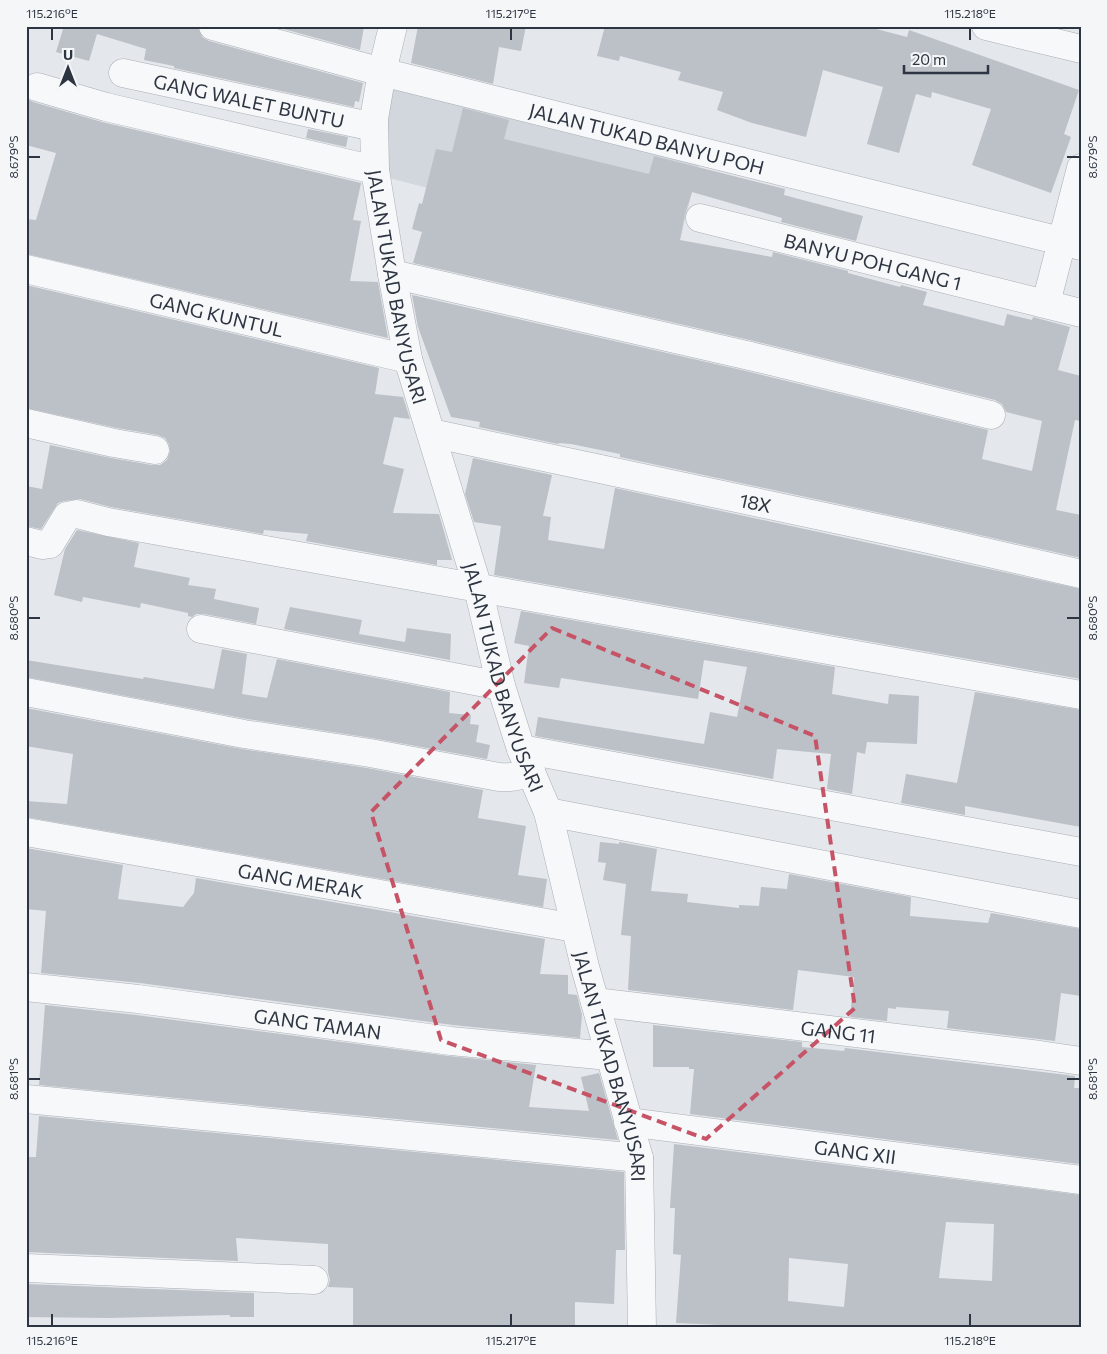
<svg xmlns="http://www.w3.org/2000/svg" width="1107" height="1354" font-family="Commissioner,sans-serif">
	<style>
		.built { fill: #d2d6dd }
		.building { fill: #bcc0c7; fill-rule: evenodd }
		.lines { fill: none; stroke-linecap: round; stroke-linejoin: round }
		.minor-casing { stroke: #a9aeb5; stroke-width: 29 }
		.minor { stroke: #f7f8f9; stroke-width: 28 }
		.marked { fill: none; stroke: #c65366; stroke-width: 4; stroke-dasharray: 10 6; stroke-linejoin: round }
		.ticks { fill: none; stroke: #2d3542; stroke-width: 2 }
		.labels { text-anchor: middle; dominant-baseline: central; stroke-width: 4; stroke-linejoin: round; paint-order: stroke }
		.street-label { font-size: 19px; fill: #2d3542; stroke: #f4f6f8 }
		.neatline { fill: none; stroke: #2d3542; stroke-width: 2 }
		.ticks-label { font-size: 12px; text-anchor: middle; fill: #2d3542 }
	</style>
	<rect width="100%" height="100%" fill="#e4e7eb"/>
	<!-- built -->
	<path class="built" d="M395,81L700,160L677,252L389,178L385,123Z"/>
	<!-- building -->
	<path class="building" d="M64,26H198L202,37L209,41L363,83L359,102L355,101L354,107L174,68V66L144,60L146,49L97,34L89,61L56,52Z
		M273,26H364L360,50Z
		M418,26H526L521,51L499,47L493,84L411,63Z
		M605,26H865L907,37L909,30L1079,90L1064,134L1071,137L1051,193L972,165L991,109L932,92L931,98L916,94L899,153L867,144L883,87L823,70L806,137L752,123L717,110L723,92L678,80L681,72L620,56L619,61L597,56Z
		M26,98L33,102L102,122L361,183L353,220L361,221L350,281L378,282L388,338L26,254V219L36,220L56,153L26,145Z
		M463,108L509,120L504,139L649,174L654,156L785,189L784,195L863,216L856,241L781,222L782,218L692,192L685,214L680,240L772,257L773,252L848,271V273L900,287L901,285L927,292L923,305L1004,326L1007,314L1032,320L1033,317L1070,327L1058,370L1081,376V421L1075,420L1056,510L1081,515V558L927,523L620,457V454L571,444L559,443L558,444L479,427L480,422L451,417L418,327L412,295L746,371L988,430L982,459L1032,471L1042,421L1006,412L1002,404L995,400L754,341L413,263L422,232L412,229L419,203L422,204L436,149L452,152Z
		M308,129L348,137L346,147L306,138Z
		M26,285L379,368L375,394L403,397L410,419L394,417L383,464L404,469L393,513L439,514L452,560H437V565L306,541L308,534L264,530L263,534L111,507L80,499L64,501L58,503L41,529L26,526V486L42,489L50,445L111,458L152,465H160L167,460L170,452L169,444L165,438L158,435L117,428L26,408Z
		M473,458L552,475L543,516L551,517L548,540L604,549L615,488L1081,589V679L494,575L501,526L474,522L465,494Z
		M77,530L139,543L134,567L190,578L188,585L216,589L214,599L259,608L256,624L204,614H196L192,617L188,616V613L141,603L140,608L83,597L82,602L54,595L65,549Z
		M290,607L362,620L359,634L405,642L407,628L451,634L450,660L284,629Z
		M521,611L835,667L832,694L888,704L889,694L919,696L917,744L867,742L865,754L857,752L852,794L827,789L831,754L777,749L773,779L535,736L538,717L704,744L710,712L737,717L747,667L704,660L698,699L561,678L559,688L524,683L529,646L514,643Z
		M222,649L247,654L242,694L267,698L277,659L450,692L449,713L471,715L470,724L479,725L476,742L490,745L487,759L372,738L247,719L26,677V660L143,679L144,677L214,689Z
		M975,692L1081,710V827L965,806V815L901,803L906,774L957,783Z
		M26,708L242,749L367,768L483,790L478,818L526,826L518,875L547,879L543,907L26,817V801L67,804L73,754L26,746Z
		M600,842L619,844V842L657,849L651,891L688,894L687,902L739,908V905L759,906L761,887L787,889L789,874L911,897L910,916L988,923L991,913L1081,929V996L1061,993L1055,1041L947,1028L949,1011L896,1007V1009L888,1008L887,1021L850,1017L854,977L798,970L793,1010L628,990L631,936L621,935L626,884L603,880L606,863L598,862Z
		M26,848L123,865L118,899L183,907L194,893L196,878L545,939L540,974L568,975V994L577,995L582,1015L580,1038L453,1025L140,983L41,973L46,911L26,909Z
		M45,1005L136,1015L449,1056L536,1065L529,1107L589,1111L581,1077L599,1073L618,1140L39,1085Z
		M653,1025L802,1042V1047L844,1051L845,1048L1075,1076L1074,1088H1081V1140L1079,1164L690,1114L694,1069H689V1067H653Z
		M39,1116L624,1172L625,1250H616L614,1304L575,1302V1328H353V1288L328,1287L330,1280L328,1272V1244L236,1238L238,1261L26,1252V1157H36Z
		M674,1144L1081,1195V1328H722V1325L676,1323L681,1255L673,1254L675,1208H670ZM946,1222L994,1224L992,1281L939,1278ZM789,1258L848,1264L844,1307L788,1301Z
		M26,1284L254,1293V1317H230V1315L108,1318L26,1317Z"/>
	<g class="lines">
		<!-- minor casing -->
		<g class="minor-casing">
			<g id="minor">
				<path id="s1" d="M213,26L382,72L1081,246"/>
				<path id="s2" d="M393,26L382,72L374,119L375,170L392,274L408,359L478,588L501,686L521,749L548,812L585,967L639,1158L642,1328"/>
				<path d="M986,26L1081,49"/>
				<path id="s3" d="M123,73L374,127"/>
				<path d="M37,87L106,107L375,170"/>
				<path id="s4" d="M700,218L1081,313"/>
				<path id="s5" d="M26,269L408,359"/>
				<path d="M392,274L750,356L991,415"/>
				<path d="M1046,303L1081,168"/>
				<path d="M26,423L114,443L155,450"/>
				<path id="s6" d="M431,433L924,538L1081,574"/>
				<path d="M26,541L42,545L50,544L67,516L77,514L108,522L1081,695"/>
				<path d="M201,629L501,686"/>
				<path d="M26,692L244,734L370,753L499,777C511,778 520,777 531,771"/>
				<path d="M521,749L1081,852"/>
				<path d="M548,812L1081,914"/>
				<path id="s7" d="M26,832L575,928"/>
				<path id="s8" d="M26,987L138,999L451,1041L609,1056"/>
				<path id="s9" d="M595,1002L1040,1055L1081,1061"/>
				<path d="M26,1099L639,1158"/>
				<path id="s10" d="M628,1122L1081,1180"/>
				<path d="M26,1268L314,1280"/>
			</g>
		</g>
		<!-- minor -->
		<use href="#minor" class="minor"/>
	</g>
	<!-- marked area -->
	<path class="marked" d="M552,628L815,736L855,1008L706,1139L441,1040L371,812Z"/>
	<!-- ticks -->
	<path class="ticks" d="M52,28V40M511,28V40M970,28V40M28,157H40M1067,157H1080M28,618H40M1067,618H1080M28,1079H40M1067,1079H1080M52,1314V1326M511,1314V1326M970,1314V1326"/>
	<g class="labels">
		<!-- street labels -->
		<g class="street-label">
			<text stroke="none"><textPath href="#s3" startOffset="129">GANG WALET BUNTU</textPath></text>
			<text stroke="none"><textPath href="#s1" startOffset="448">JALAN TUKAD BANYU POH</textPath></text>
			<text stroke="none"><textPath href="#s4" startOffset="178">BANYU POH GANG 1</textPath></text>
			<text stroke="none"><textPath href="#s2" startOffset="265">JALAN TUKAD BANYUSARI</textPath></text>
			<text stroke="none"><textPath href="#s5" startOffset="196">GANG KUNTUL</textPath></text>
			<text stroke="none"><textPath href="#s6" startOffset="332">18X</textPath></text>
			<text stroke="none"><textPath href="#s2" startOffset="670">JALAN TUKAD BANYUSARI</textPath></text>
			<text stroke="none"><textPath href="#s7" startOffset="279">GANG MERAK</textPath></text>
			<text stroke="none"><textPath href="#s8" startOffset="294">GANG TAMAN</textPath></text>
			<text stroke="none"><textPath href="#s9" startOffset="245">GANG 11</textPath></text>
			<text stroke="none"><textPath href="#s2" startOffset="1075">JALAN TUKAD BANYUSARI</textPath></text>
			<text stroke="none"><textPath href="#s10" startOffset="229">GANG XII</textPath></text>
		</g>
	</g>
	<!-- border -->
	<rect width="1107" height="1354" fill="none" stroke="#f4f6f8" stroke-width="55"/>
	<!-- north arrow -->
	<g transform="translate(68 68)" stroke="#f4f6f8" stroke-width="4" paint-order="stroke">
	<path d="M0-4L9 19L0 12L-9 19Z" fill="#2d3542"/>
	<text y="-8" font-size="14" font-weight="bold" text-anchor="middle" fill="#2d3542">U</text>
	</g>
	<!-- scale -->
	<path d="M904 65v8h84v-8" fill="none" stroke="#2d3542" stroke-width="2.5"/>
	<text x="912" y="65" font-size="15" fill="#2d3542" stroke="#f4f6f8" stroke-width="4" paint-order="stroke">20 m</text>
	<rect x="28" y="28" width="1052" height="1298" class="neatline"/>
	<g class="ticks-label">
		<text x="52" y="18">115.216°E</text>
		<text x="511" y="18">115.217°E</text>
		<text x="970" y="18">115.218°E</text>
		<text transform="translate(14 157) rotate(-90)" y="4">8.679°S</text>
		<text transform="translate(1093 157) rotate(-90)" y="4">8.679°S</text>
		<text transform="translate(14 618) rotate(-90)" y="4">8.680°S</text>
		<text transform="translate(1093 618) rotate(-90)" y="4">8.680°S</text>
		<text transform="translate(14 1079) rotate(-90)" y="4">8.681°S</text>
		<text transform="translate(1093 1079) rotate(-90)" y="4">8.681°S</text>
		<text x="52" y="1345">115.216°E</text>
		<text x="511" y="1345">115.217°E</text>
		<text x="970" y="1345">115.218°E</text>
	</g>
</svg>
